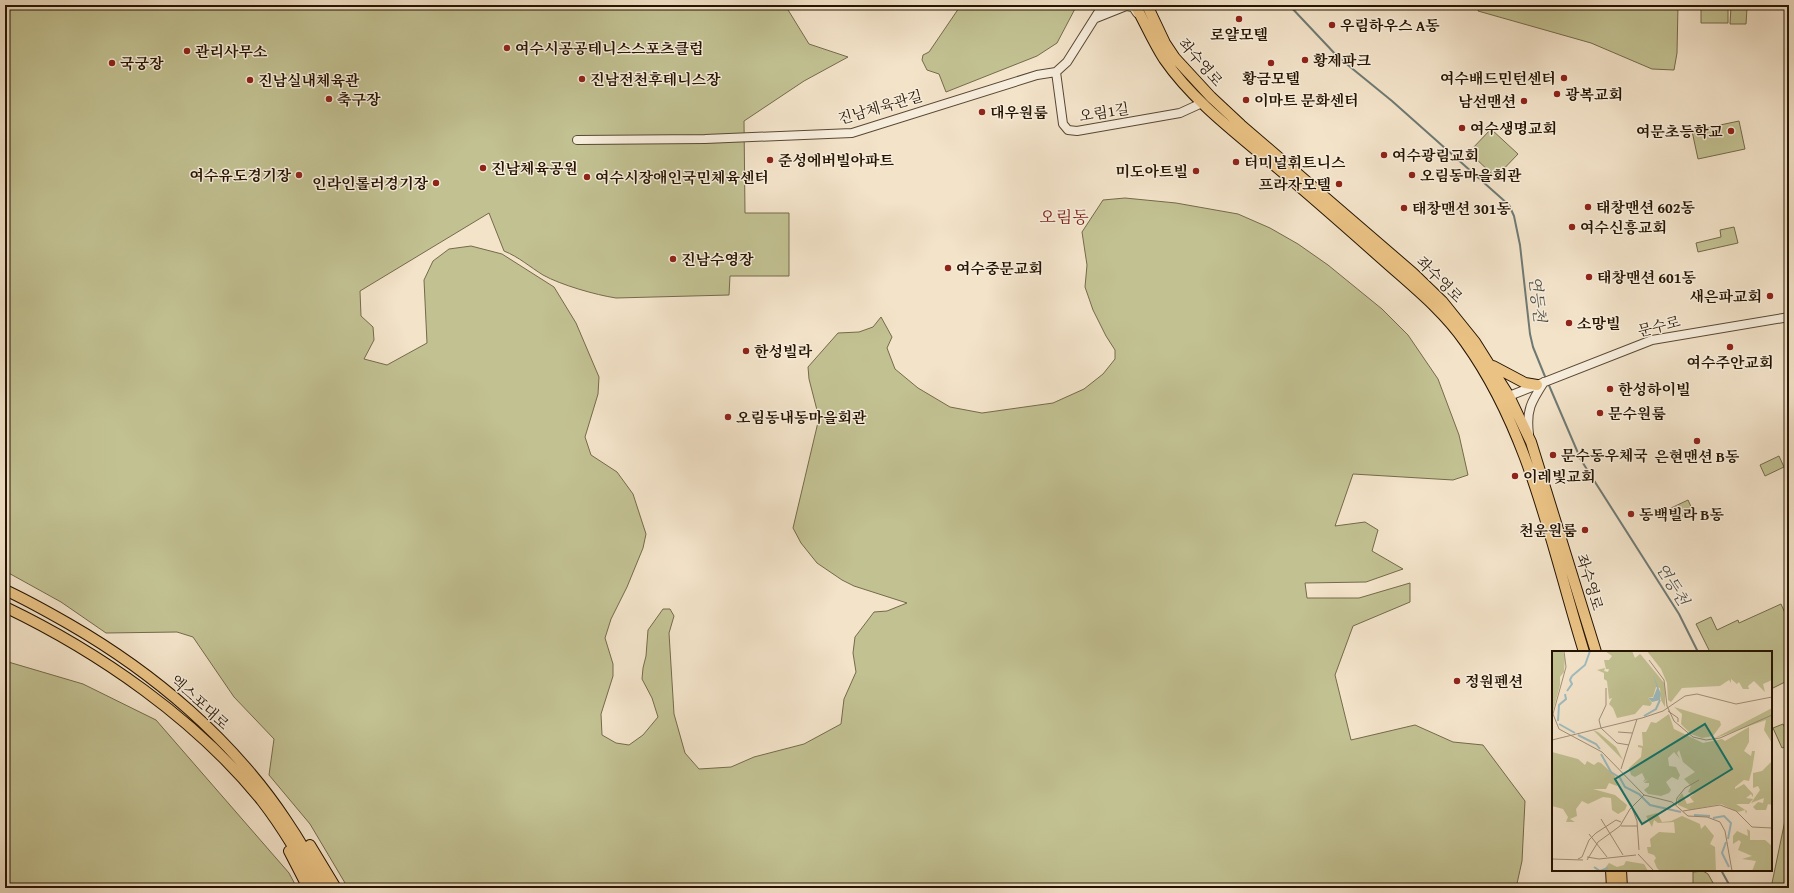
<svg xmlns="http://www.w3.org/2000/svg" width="1794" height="893" font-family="'Gentium Book Plus','Noto Serif KR',serif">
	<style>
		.green { fill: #c2c192; stroke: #746a4a }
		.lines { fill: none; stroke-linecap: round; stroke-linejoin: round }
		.stream { stroke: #6e7973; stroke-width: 2 }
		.tertiary-casing { stroke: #584833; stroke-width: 10 }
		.primary-casing { stroke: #251401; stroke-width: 12 }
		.trunk-casing { stroke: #251401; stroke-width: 12 }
		.tertiary { stroke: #f7eddc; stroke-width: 8 }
		.primary { stroke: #eac284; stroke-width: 10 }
		.trunk { stroke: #eac284; stroke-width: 10 }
		.poi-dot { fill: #8f2418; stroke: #f7eddc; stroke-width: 1.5 }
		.labels { text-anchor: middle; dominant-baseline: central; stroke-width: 3; stroke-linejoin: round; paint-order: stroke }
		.poi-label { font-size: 15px; font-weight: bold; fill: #251401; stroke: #f7eddc; text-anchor: start }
		.street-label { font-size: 15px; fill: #251401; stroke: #f7eddc }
		.water-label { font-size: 16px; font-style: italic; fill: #4f4f44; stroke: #f7eddc }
		.quarter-label { font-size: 17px; fill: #7a1f14; stroke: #f7eddc }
		.inset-river { fill: none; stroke: #9ebcbf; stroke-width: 2 }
		.inset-road { fill: none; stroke: #a19079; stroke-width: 1 }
		.view { fill: #0f766e; fill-opacity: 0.15; stroke: #0f766e; stroke-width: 2 }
		.inset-edge { fill: none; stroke: #251401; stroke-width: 2 }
	</style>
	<rect width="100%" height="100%" fill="#f3e3c9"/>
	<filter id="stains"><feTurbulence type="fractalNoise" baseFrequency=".005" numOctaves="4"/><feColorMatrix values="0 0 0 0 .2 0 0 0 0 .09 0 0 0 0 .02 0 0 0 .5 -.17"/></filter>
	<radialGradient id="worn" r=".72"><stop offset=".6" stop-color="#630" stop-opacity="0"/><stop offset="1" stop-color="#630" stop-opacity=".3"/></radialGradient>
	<!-- green -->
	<path class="green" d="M5,5H785L809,44L848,57L804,81L744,121L745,213H789V276H730L729,295L616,298C596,295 561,285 543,275C530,267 519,257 504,251L489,213L360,291L361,316L373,327L374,340L364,359L387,365L427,343L424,280L433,261L449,249L471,246L502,254L554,287L576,323L599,377L598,394L585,437L591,455L617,472L633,494L646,534L643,548L627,587L611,619L605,638L613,664V676L601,714L602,735L616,743L629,745L643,735L658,717L652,698L642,679L643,668L646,656L648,630L663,609H670L674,616L669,633L674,714L685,753L699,769L731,767L754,757L804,744L841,724L844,699L856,672L853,653L855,637L874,612L887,611L907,603L854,586L842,580L817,563L801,543L793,528L819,418L809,379L808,367L838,333L859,332L873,327L881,317L892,337L887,348L895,369L918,388L950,407L982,413L1053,403L1084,389L1103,374L1115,359V350L1106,336L1093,310L1085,287L1087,265L1082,232L1103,200L1125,198L1176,203L1238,214L1270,228L1298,244L1328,265L1382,309L1408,335L1438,379L1459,435L1468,475L1453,480L1353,474L1335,526L1365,522L1378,530L1372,551L1403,569L1366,582L1305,583L1307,598H1359L1410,583V602L1353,626L1335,675L1351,740L1415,725L1453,742L1483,745L1525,801L1522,861L1516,888H348L310,824L269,775L274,739L234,697L193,637L177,632L106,633L61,602L5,571Z
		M961,5H1077L1057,43L1037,56L946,92L939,74L927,70L922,60L923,55L929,52Z
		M1479,5H1678L1677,53L1674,70L1652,69L1591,43L1478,11Z
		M1701,6L1728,7V23H1701Z
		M1731,7L1747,8L1746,24H1730Z
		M1739,121L1745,149L1698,159L1692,131Z
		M1491,129L1518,154L1497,176H1494L1471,154V150Z
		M1734,227L1738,243L1698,252L1696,243L1721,237L1720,230Z
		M1779,456L1784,467L1765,476L1760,465Z
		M1688,500L1693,511L1676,519L1671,508Z
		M1781,604L1789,622V680L1771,689V652H1710L1696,624L1711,617L1717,630L1738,620L1739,623Z
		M5,661L83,684L156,720L289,873L297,888H5Z
		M1783,724L1789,737V745L1782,748L1773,728Z
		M1789,801V888H1771Z
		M1703,871L1708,874L1716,888H1693V872Z"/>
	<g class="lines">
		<!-- stream -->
		<path class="stream" d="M1289,5L1338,57L1392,101L1509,205L1514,216L1520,245L1530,334L1533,347L1546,379
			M1548,383L1581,460L1679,614L1698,652
			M1721,870L1731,888"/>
		<!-- tertiary casing -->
		<g class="tertiary-casing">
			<path id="tertiary" d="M1096,18L1126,6L1133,7L1137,13
				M1056,72L1063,124L1068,130L1077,131L1180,113L1202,103
				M577,140L705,139L852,133L1037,75L1056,72L1067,62L1103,5
				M1504,398L1652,340L1789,317
				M1529,434C1526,410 1531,402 1544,382"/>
		</g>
		<!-- primary casing -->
		<g class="primary-casing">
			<path id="primary" d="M1135,5C1145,23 1153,42 1164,59C1193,101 1236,133 1275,166C1311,196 1347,228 1382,259C1411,285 1443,310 1465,342C1531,434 1551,546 1584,652
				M1147,5L1165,43L1175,58L1211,97L1241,125L1413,273L1442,301L1475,342L1509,396L1531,442L1596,652
				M1493,366L1525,383L1537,385
				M1611,870L1612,888
				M1621,870L1622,888"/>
		</g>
		<!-- trunk casing -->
		<g class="trunk-casing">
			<path id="trunk" d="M5,590C27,600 48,612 69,624C154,673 232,739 286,820C301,842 314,865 326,888
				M5,607C99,652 196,719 262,801C283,828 300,858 317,888
				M310,845L336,888
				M289,851L308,888"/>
		</g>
		<!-- tertiary -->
		<use href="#tertiary" class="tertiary"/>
		<!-- primary -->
		<use href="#primary" class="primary"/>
		<!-- trunk -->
		<use href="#trunk" class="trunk"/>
	</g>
	<!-- markers -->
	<g class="poi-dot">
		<circle cx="1239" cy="19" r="4"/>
		<circle cx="1332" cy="25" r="4"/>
		<circle cx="507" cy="48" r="4"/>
		<circle cx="187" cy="51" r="4"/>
		<circle cx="1305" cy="60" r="4"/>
		<circle cx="112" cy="63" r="4"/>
		<circle cx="1271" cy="63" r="4"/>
		<circle cx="1564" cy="78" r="4"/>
		<circle cx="582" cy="79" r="4"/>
		<circle cx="250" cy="80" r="4"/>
		<circle cx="1557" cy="94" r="4"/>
		<circle cx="329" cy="99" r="4"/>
		<circle cx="1246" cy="100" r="4"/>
		<circle cx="1524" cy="101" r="4"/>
		<circle cx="982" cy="112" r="4"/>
		<circle cx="1462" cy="128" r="4"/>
		<circle cx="1731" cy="131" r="4"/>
		<circle cx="1384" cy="155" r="4"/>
		<circle cx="770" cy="160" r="4"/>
		<circle cx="1236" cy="162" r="4"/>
		<circle cx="483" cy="168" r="4"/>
		<circle cx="1196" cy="171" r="4"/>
		<circle cx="299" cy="175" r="4"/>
		<circle cx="1412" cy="175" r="4"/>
		<circle cx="587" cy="177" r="4"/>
		<circle cx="436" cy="183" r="4"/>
		<circle cx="1339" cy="184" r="4"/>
		<circle cx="1588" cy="207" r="4"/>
		<circle cx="1404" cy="208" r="4"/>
		<circle cx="1572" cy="227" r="4"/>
		<circle cx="673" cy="259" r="4"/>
		<circle cx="948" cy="268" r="4"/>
		<circle cx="1589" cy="277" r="4"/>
		<circle cx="1770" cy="296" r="4"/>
		<circle cx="1569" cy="323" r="4"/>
		<circle cx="1730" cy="347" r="4"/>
		<circle cx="746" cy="351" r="4"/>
		<circle cx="1610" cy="389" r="4"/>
		<circle cx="1600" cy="413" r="4"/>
		<circle cx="728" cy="417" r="4"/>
		<circle cx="1697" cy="441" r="4"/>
		<circle cx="1553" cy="455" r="4"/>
		<circle cx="1515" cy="476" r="4"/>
		<circle cx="1631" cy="514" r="4"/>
		<circle cx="1585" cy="530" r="4"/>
		<circle cx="1457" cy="681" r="4"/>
	</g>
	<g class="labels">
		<!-- poi labels -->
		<g class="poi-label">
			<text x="1340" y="25">우림하우스 A동</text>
			<text x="1239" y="34" text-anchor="middle">로얄모텔</text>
			<text x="515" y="48">여수시공공테니스스포츠클럽</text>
			<text x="195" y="51">관리사무소</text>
			<text x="1313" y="60">황제파크</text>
			<text x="120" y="63">국궁장</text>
			<text x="1271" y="78" text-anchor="middle">황금모텔</text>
			<text x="1556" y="78" text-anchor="end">여수배드민턴센터</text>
			<text x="590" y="79">진남전천후테니스장</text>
			<text x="258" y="80">진남실내체육관</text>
			<text x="1565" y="94">광복교회</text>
			<text x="337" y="99">축구장</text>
			<text x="1254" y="100">이마트 문화센터</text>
			<text x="1516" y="101" text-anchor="end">남선맨션</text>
			<text x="990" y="112">대우원룸</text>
			<text x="1470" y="128">여수생명교회</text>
			<text x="1723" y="131" text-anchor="end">여문초등학교</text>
			<text x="1392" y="155">여수광림교회</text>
			<text x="778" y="160">준성에버빌아파트</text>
			<text x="1244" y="162">터미널휘트니스</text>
			<text x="491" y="168">진남체육공원</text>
			<text x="1188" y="171" text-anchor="end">미도아트빌</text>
			<text x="291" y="175" text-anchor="end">여수유도경기장</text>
			<text x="1420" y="175">오림동마을회관</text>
			<text x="595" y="177">여수시장애인국민체육센터</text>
			<text x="428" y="183" text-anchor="end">인라인롤러경기장</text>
			<text x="1331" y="184" text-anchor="end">프라자모텔</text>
			<text x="1596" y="207">태창맨션 602동</text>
			<text x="1412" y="208">태창맨션 301동</text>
			<text x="1580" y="227">여수신흥교회</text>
			<text x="681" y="259">진남수영장</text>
			<text x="956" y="268">여수중문교회</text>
			<text x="1597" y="277">태창맨션 601동</text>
			<text x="1762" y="296" text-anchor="end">새은파교회</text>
			<text x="1577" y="323">소망빌</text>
			<text x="754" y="351">한성빌라</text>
			<text x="1730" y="362" text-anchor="middle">여수주안교회</text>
			<text x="1618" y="389">한성하이빌</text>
			<text x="1608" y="413">문수원룸</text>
			<text x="736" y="417">오림동내동마을회관</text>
			<text x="1561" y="455">문수동우체국</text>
			<text x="1697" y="456" text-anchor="middle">은현맨션 B동</text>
			<text x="1523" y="476">이레빛교회</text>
			<text x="1639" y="514">동백빌라 B동</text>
			<text x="1577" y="530" text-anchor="end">천운원룸</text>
			<text x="1465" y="681">정원펜션</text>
		</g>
		<!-- street labels -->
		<g class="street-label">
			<text transform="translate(1201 62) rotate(49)">좌수영로</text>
			<text transform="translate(880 107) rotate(-16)">진남체육관길</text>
			<text transform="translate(1104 112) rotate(-9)">오림1길</text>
			<text transform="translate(1440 279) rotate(45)">좌수영로</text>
			<text transform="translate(1659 326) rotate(-14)">문수로</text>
			<text transform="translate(1590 582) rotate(73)">좌수영로</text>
			<text transform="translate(200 702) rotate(42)">엑스포대로</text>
		</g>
		<!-- water labels -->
		<g class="water-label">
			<text transform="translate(1538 299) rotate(83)">연등천</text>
			<text transform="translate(1673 584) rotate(58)">연등천</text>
		</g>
		<!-- quarter labels -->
		<g class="quarter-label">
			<text x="1064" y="216">오림동</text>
		</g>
	</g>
	<!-- overview -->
	<g transform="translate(1552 651)">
		<rect width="220" height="220" fill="#f3e3c9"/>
		<path d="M0,0H11L13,7L12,21L8,26V34L0,64ZM53,0H80L83,7L88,3L90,5L113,33V56L109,49L108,37L104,36L101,46L96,47L100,52L98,55L91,54L83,63L65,67L61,57L57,53L60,47L57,48L55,30L52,28V22L45,19L53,17L52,20L56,21L57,18H54L52,9H57L60,5ZM95,0H220V29L211,33L213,41L202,30L196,35L197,38H191L187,31L185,33L179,28V32L177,29L168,35L130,37L119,51L116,49L115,32L109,18ZM122,56L168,70L169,74L161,85L150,87L139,83L129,73L130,63ZM220,57V92L212,79L214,69L161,88ZM117,63L122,78L151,92L170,88L173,90L197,76V91L192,100L199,105L200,100H203L200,119L197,130L192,129L183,136V138L192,133L201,143V146L199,143L194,147L201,148L197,153H184L195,160L194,163L193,159L186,161L169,153L138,159L126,154V148L130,142L135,153L142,151L138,146L142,143L136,141L139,135L132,128L143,121L131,111L127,99L125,102L128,108L122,101L116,107L117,115L124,116L128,124L126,129L120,126L114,131L119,139L117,142L109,145L96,143L92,139L97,135V132H92L96,128L91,131L93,128L90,122L83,126L79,124L77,117L89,106L90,97L86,96V94L91,95L90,81H94L99,71L104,72ZM41,79L46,81L64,96L71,109ZM0,101L26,108L33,114L35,110L42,114L46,111L49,112L63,125L66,133L65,135L57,132L54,138H41L63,144L75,154L73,159L66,163L60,159L59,147L51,146L36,153L30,150L24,158L25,165L18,168L23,171H14L16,166L11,158L0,155ZM220,110V154L216,153L214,159H204L201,156L206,151L211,152L212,147L199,152L208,139L206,135L201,137V122L210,120ZM105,162L110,171L119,170L130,165L148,173L149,178L153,174L162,185L158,193L163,196L164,220H108L105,217L102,210L104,207L102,204L96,202L95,196H99L98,188L107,181L123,182L122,171L106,172L102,169L100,176L94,165ZM195,178L198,180V189H213L220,195V220H200L204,210L190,208L200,205L186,199L189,191L187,189L181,193V185L185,180L196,185ZM74,210L92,213L96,220H51L57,212L65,216L72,214Z" fill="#c2c192"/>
		<path d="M101,23L109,43L108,49L100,51L96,47H101L105,37Z" fill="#9ebcbf"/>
		<path class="inset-river" d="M20,25L33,14L38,0M15,40L20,33L18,29L20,25M92,65L104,58L108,49M6,70L7,54L14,48L13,43M7,73L23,82M26,84L44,93L48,98M49,103L59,121L68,127L73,136L87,143L98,154L129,161M142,164L158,165M161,167L172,165L179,172L176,188M174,191L170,202L177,216M42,216L48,220L56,217"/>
		<path class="inset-road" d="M12,0L14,16L1,63L7,78L50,101L92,144L120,151L136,165L155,166L168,171L173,180L180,220M97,9L112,29L115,55L122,70L141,86L154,89L168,87L220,64M54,37V54L47,69L49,77L65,92L77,94M133,45L145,43L184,53L220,46M116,60L126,67V71M66,81L80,82M0,89L90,67L111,60L133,45M69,118L85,68M124,154L125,147L133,137L147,129M80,157L85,170L87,199M131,160L168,154L184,160L200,176L220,177M49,168L71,204M69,175H85M37,183L55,206M86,203L102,220M35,206L47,208L84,204M0,208L31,209M26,208L30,206L37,189L44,182L64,169L69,171M35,209L46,191L68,175L78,158L92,144"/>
		<path class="view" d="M153,73L180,118L90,173L63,128Z"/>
		<rect width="220" height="220" class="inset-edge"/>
	</g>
	<!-- margin -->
	<rect width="1794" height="893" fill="none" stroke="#f3e3c9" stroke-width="20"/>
	<rect x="6" y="6" width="1782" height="881" fill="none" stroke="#251401" stroke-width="2"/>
	<rect x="10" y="10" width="1774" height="873" fill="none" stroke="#251401"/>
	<rect width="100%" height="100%" filter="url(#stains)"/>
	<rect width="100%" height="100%" fill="url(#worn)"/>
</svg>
